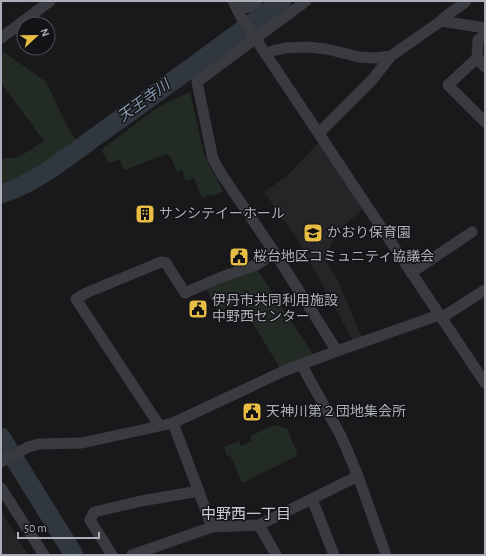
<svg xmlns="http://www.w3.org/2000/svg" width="486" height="556" font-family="'Alegreya Sans','Noto Sans JP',sans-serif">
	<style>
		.built { fill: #252528 }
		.green { fill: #232b25 }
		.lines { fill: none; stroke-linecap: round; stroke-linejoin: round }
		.river { stroke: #30373f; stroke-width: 19 }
		.minor { stroke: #3a3b40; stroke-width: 11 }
		.labels { text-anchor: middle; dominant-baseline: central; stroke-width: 3; stroke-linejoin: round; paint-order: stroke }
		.poi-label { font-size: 14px; fill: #acafba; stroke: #141416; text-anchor: start }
		.water-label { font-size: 15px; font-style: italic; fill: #869ab2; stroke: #141416 }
		.neighbourhood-label { font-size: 15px; fill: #cdcfd6; stroke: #141416 }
	</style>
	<rect width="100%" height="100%" fill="#19191b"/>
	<!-- built -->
	<path class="built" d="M319,142L363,209L336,233L325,259L339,283L362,338L353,341L297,239L264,192L287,176Z
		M1,511L28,555H1Z"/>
	<!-- green -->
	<path class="green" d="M1,50L46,82L67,126L77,141L32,174L1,190V159L19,157L44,141L1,83Z
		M190,92L204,154L209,165L223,191L212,197L211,194L202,198L194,178L186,181L182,170L177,172L171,158L167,154L124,170L120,160L109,163L101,150L158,107Z
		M256,268L313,354L280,368L240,302L218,312L206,288Z
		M275,425L287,429L296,450L297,456L242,483L230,455L227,456L224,447L239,441L241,446L252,441L250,436Z"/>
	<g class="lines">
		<!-- river -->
		<path class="river" d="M1,194C37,183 71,154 102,132C163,89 222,45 282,1
			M1,437L74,555"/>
		<!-- minor -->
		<path class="minor" d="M233,1L241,17L485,383
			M237,8L249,7L257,1
			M441,21C448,12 459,9 466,1
			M485,35L478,40L477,58L448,85L485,122
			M1,38L50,1
			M267,55L272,51L285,48L306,47L327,49L359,57L375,58L391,56L441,21L485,28
			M477,58L485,67
			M319,133L372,80L391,56
			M275,253L337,351
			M411,273L472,232
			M441,318L485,290
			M301,364L341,436L358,476L386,555
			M173,423L212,527
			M159,425L76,299L86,293L161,262L166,263L185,293L219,278L256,265L275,253L222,175L213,159L197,82L306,1
			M1,462L28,447L39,444L82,443L173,423L286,370L337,351L439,315
			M1,488L44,555
			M312,499L334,555
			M259,525L276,555
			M112,555L90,520L94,512L141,501L199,491
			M132,555L212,527L259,525L358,476"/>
	</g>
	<!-- icons -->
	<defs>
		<g id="building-square" transform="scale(1)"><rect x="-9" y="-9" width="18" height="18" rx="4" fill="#e8bd44" stroke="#141416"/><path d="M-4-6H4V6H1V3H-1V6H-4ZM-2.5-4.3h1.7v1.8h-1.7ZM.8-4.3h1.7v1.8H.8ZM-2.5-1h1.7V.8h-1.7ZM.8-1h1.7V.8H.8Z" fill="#111"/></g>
		<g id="school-square" transform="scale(1)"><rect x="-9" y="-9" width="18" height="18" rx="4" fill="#e8bd44" stroke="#141416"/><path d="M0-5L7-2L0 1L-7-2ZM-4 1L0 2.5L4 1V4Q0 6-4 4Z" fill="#111"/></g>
		<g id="civic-square" transform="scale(1)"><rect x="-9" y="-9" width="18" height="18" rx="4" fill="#e8bd44" stroke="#141416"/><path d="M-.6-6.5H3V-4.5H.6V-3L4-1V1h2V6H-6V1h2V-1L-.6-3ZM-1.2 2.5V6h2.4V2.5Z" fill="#111"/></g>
	</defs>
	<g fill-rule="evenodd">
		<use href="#building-square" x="145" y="214"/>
		<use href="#school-square" x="313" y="233"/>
		<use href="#civic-square" x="239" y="257"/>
		<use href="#civic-square" x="198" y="309"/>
		<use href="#civic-square" x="252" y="412"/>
	</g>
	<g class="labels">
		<!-- poi labels -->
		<g class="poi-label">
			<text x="159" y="214">サンシテイーホール</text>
			<text x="327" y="233">かおり保育園</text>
			<text x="253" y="257">桜台地区コミュニティ協議会</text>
			<text x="212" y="301">伊丹市共同利用施設<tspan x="212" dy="16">中野西センター</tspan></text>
			<text x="266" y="412">天神川第２団地集会所</text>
		</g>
		<!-- water labels -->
		<g class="water-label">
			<text transform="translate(144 101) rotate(-36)">天王寺川</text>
		</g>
		<!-- neighbourhood labels -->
		<g class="neighbourhood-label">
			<text x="246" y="514">中野西一丁目</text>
		</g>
	</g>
	<!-- border -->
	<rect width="486" height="556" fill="none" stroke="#acafba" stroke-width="4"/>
	<!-- north arrow -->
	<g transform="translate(36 36) rotate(68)"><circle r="19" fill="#141416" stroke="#515258"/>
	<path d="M0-3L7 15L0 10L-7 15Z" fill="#e8bd44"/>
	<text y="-6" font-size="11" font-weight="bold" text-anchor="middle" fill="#acafba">N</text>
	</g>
	<!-- scale -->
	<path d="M18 532v6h81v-6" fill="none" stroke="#acafba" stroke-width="2"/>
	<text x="24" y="532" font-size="12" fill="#acafba" stroke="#141416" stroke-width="3" paint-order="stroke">50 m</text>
</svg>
